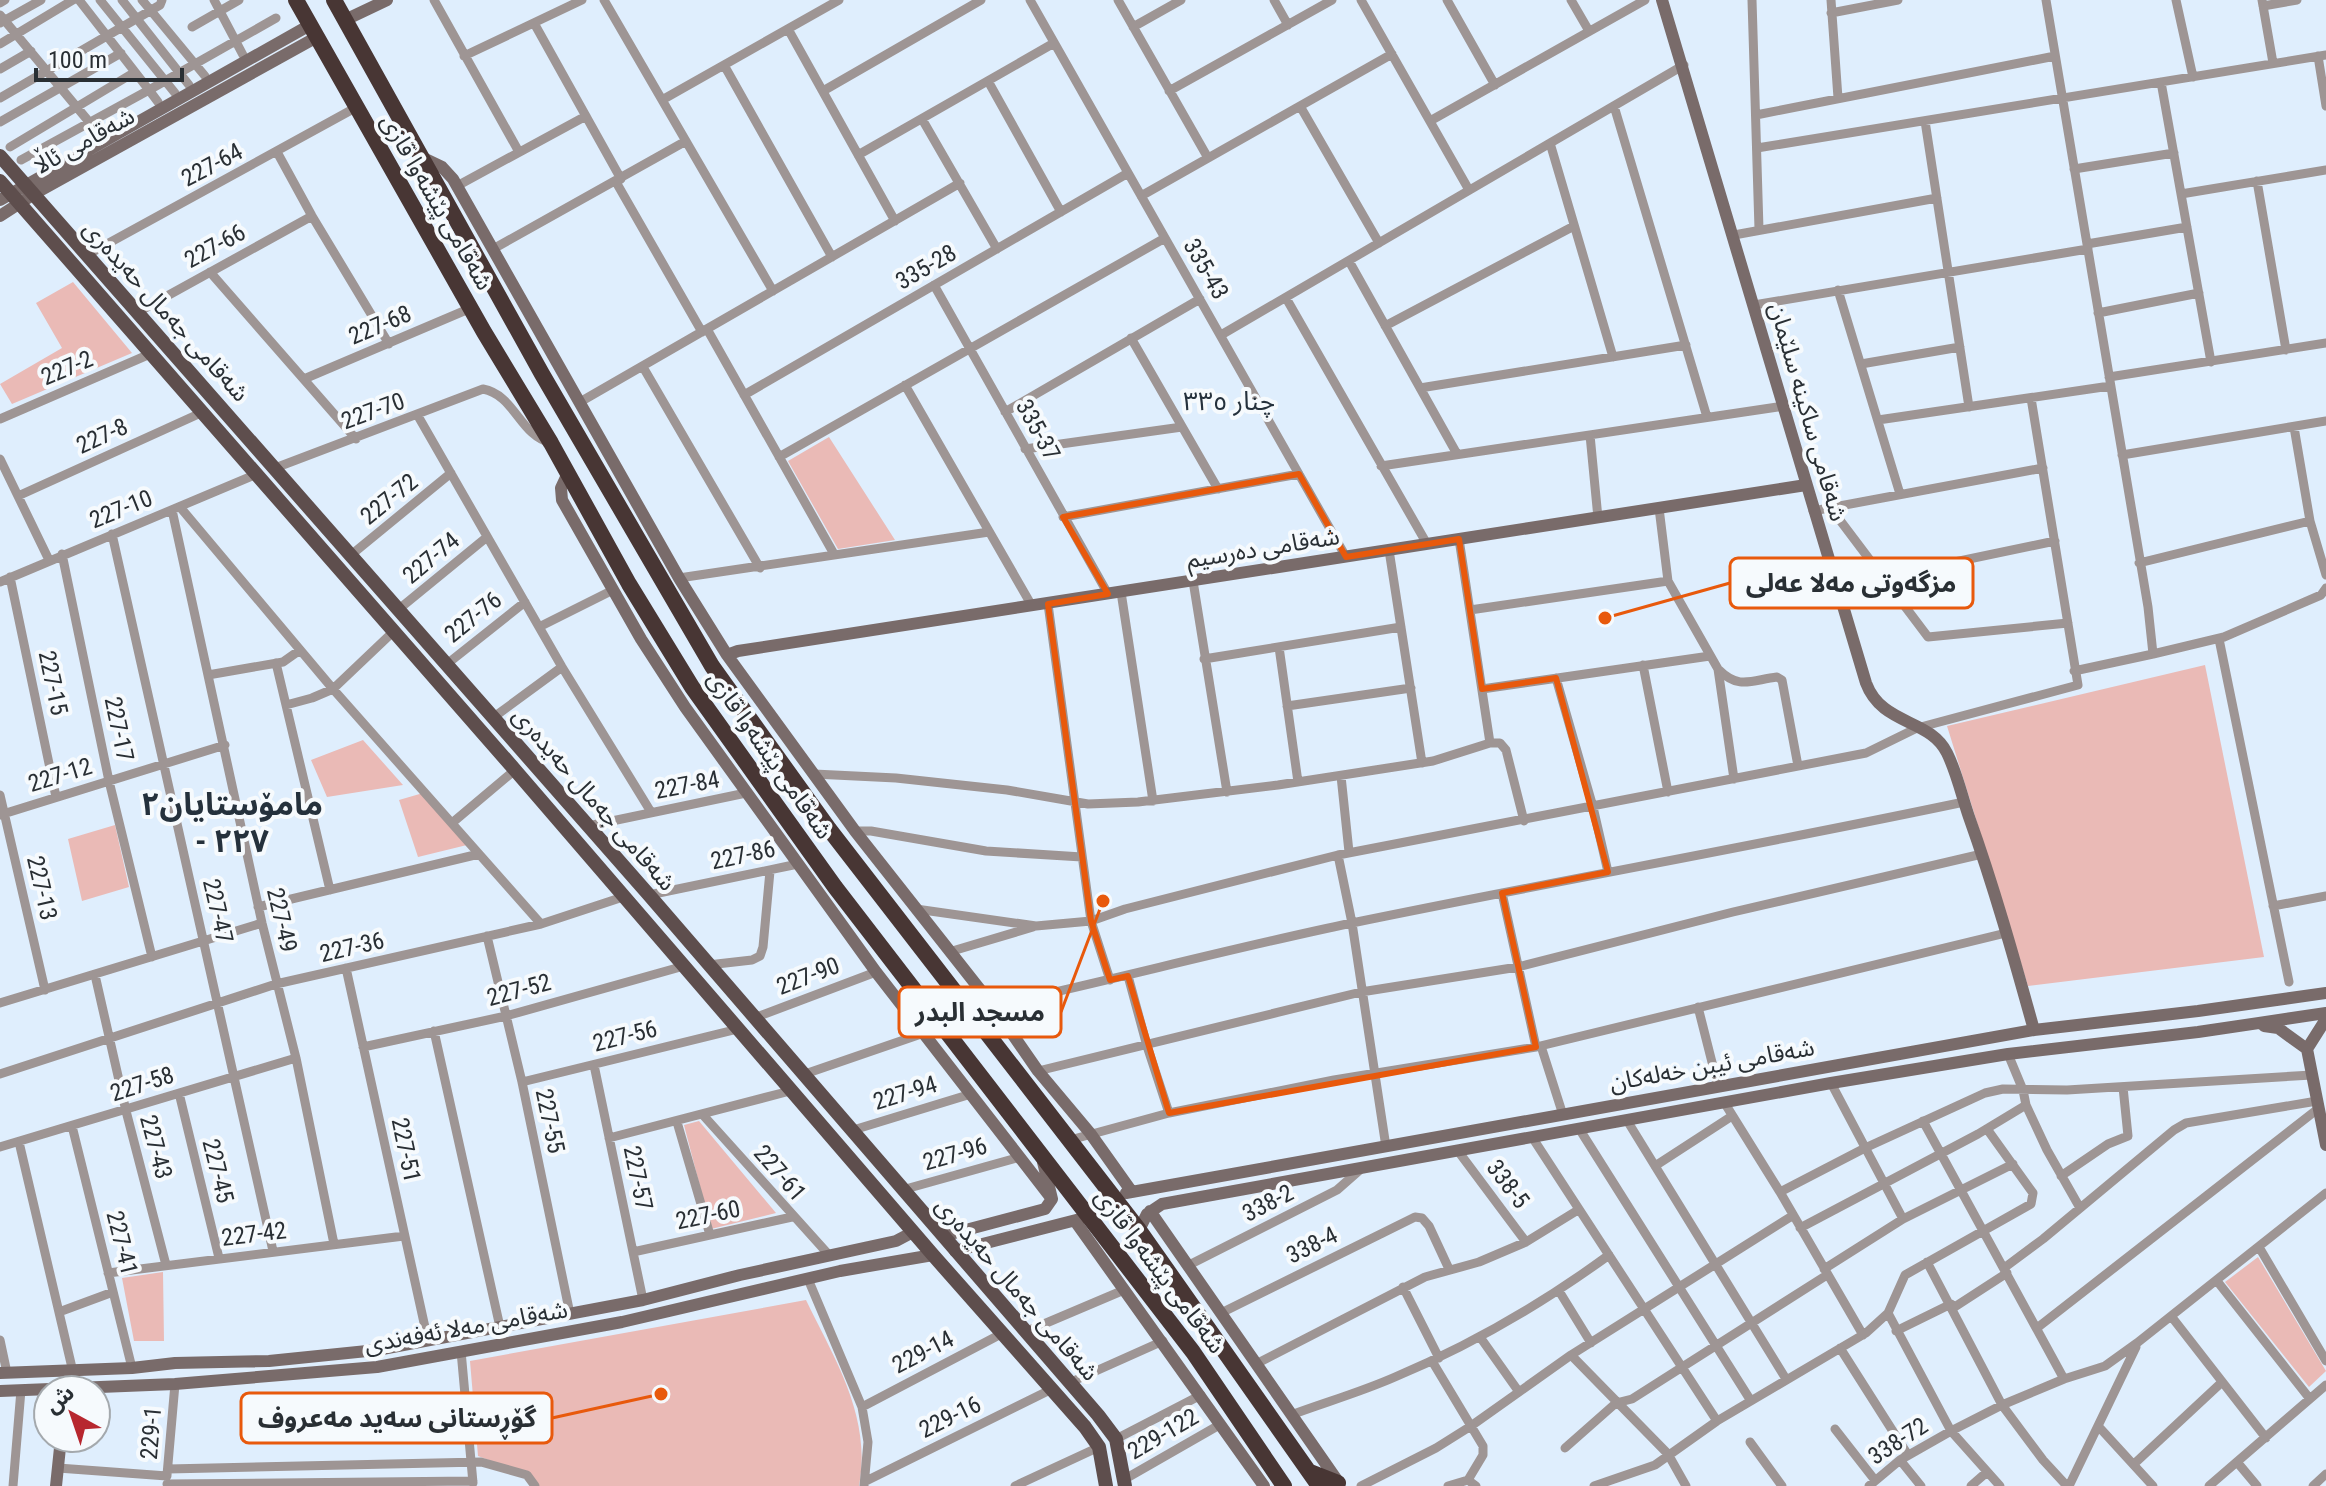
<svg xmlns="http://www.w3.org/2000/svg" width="2326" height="1486" font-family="'Roboto Condensed','Noto Sans Arabic',sans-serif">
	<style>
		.green { fill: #eabab6 }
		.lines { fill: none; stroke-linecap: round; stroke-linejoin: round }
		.street { stroke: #9e9594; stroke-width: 9 }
		.secondary { stroke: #796b6a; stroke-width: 12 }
		.primary { stroke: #5e4e4d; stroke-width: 14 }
		.highway { stroke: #483634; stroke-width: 16 }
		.marked { fill: none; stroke: #e8590c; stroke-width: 6; stroke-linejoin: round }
		.labels { text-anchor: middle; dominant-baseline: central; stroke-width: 8; stroke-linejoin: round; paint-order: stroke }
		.street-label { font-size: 24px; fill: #292f34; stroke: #f6fafd }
		.neighbourhood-label { font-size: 26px; fill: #25313c; stroke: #f6fafd }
		.district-label { font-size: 32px; font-weight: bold; fill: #25313c; stroke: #f6fafd }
		.leader { fill: none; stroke: #e8590c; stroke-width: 3 }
		.callout-dot { fill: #e8590c; stroke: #f6fafd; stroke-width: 3 }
		.callout { fill: #f6fafd; stroke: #e8590c; stroke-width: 3 }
		.callout-label { font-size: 26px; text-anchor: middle; font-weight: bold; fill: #292f34 }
	</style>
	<rect width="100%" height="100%" fill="#dfeefd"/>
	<!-- green -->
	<path class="green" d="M73,282L132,353L12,404L0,384L62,348L36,303Z
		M829,437L895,540L838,549L788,461Z
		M2205,665L2264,957L2028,986L1947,726Z
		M363,740L403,785L327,797L311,760Z
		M423,793L467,845L418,857L399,800Z
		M115,825L129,887L82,901L68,839Z
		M699,1121L776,1213L711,1229L684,1125Z
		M2258,1257L2326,1371L2309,1387L2225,1282Z
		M163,1272L164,1341H134L122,1278Z
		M806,1300C835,1360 872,1417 859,1486H538L531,1476L478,1456L470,1361Z"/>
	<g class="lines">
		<!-- street -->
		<path class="street" d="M100,0L175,93
			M122,0L189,85
			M142,0L205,76
			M214,0L243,55
			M434,0L519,152
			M604,0L773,291
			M1030,0L1346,557
			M1118,0L1208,158
			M1274,0L1288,25
			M1361,0L1469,190
			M1447,0L1495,85
			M1571,0L1589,31
			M1752,0L1759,229
			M1831,0L1838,98
			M2046,0L2148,607L2153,654L2074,671
			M2176,0L2193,77
			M2262,0L2273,63
			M0,3L5,0
			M2263,6L2297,0
			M1831,13L1898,0
			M0,15L100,135
			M0,23L41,0
			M534,23L621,179
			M192,27L239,0
			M1133,27L1181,0
			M788,29L895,221
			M0,44L73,0
			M464,56L582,0
			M2318,56L2326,106
			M724,65L832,257
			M0,69L31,51
			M988,81L1061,212
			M2161,82L2211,362
			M823,91L981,0
			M1169,91L1332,0
			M0,98L160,5L162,0
			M662,100L839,0
			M158,102L149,90L276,18
			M1300,106L1379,243
			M1614,106L1707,417
			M1756,115L2055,56
			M922,119L997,249
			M1430,121L1645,0
			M1925,121L1969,407
			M0,122L121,53
			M1550,143L1613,357
			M10,147L135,72
			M1757,148L2326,55
			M277,152L312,216L389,344
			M858,155L1054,43
			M21,160L149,90L79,0
			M2074,169L2174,153
			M2257,181L2286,350
			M616,182L702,332
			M457,186L586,116
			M2181,194L2326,170
			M1141,196L1392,54
			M1734,235L1937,198
			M2087,244L2187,227
			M493,249L686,141
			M87,255L355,108
			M1349,261L1457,454
			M210,272L356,439
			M934,285L1108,594
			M1838,290L1900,494
			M1286,298L1427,544
			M1754,305L2088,249
			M138,312L312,216
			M2098,313L2199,293
			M1385,326L1574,226
			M707,329L834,554
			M1221,335L1684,65
			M1131,338L1218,489
			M1861,364L1960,347
			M643,367L760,568
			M2109,377L2326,343
			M304,379L471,308
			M905,385L1032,606
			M1420,388L1686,345
			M744,395L1128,173
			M580,402L960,183
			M1005,412L1200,299
			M418,416L562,667L651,812
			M0,419L150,354
			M1878,420L2110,386
			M2294,427L2310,521L2326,575
			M1590,435L1598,518
			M1025,449L1182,427
			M2122,455L2326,421
			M779,457L1165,238
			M0,459L49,560
			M1381,466L1784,406
			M275,468L483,389C515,395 519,435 551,443
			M18,496L203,412
			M180,507L333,689L541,924
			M1830,507L1928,637L2068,623
			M1659,508L1668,581L1718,669L1734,779
			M172,510L262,923L296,1058L334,1244
			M1813,511L2043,468
			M1063,517L1299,474
			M112,534L273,1251
			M1459,539L1490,743
			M1389,550L1422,763
			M62,554L109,781L152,957
			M351,555L451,473
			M2139,563L2310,521
			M10,577L56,797
			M1883,577L2055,541
			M679,578L989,532
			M1193,581L1227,792
			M0,582L257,474
			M1121,592L1153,801
			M1048,604L1091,921L1110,980
			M399,609L487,537
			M1470,610L1668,581
			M539,627L613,590
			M2219,639L2289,982
			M1279,647L1298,782
			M2153,654L2224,637L2321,595L2326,588
			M1204,659L1401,627
			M276,663L330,890
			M447,664L525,602
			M1643,665L1668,792
			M1719,670C1739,690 1752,680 1777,677L1782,680L1798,766
			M208,675L283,662L300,650
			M1556,678L1593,807L1608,872
			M1482,689L1710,656
			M286,705L312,698L333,689L394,631
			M1287,706L1411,688
			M494,717L562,667
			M814,774L896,778L1007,790L1088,804L1138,802L1278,785L1433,761L1490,743H1500L1506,750L1524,821
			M1341,776L1349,852
			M0,795L45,990
			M0,815L225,745
			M452,823L515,770
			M588,826L746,793
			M855,831H871L986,851L1082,857
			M1338,855L1352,923L1386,1147
			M1502,893L1536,1047
			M649,895L798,864
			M2273,906L2326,896
			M258,907L479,854
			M916,909L1036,926L1091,921L1125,909L1338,855L1866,753L1917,728L2078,685L2031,398
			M487,936L522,1082L570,1314
			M949,952L1033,927
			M708,965L752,960L760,956L763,947L770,871
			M346,968L428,1341
			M95,975L126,1111L166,1265
			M1128,976L1147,1046L1169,1113
			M0,1003L262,923
			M993,1006C1113,980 1232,948 1352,923C1556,881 1760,845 1964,802
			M1698,1007L1718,1086
			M754,1018L876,972
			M434,1031L500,1327
			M1541,1046L1563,1115
			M363,1047L506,1016L684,966
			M594,1065L643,1300
			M1038,1071L1361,992L1518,967L1733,912L1982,854
			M0,1074L276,984L541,924L623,897
			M802,1075L924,1033
			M522,1082L738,1029
			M1831,1083L1903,1219
			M179,1093L219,1258
			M1724,1102L1780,1192L1863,1335
			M2026,1105L2047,1150L2080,1208
			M703,1115L829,1255
			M1923,1121L2064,1379
			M677,1122L710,1235
			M1628,1122L1786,1379
			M72,1126L132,1368
			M1580,1130L1751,1401
			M850,1131L971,1094
			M1532,1137L1717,1421
			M609,1138L790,1091
			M1070,1140L1169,1113L1334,1080L1536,1047L2006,933
			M19,1142L73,1372
			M0,1147L296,1058
			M1458,1151L1526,1242
			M1655,1166L1732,1116
			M2061,1176L2108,1144L2128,1136L2123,1087
			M902,1190L1020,1157
			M1780,1192L1865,1148L1985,1093L2003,1089L2067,1090L2312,1075
			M1800,1228L1978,1134L2026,1105L2023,1090L2008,1054
			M2259,1247L2326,1361
			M633,1252L792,1217
			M1927,1262L2002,1405L2043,1460L2067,1486
			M1187,1266L1337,1190L1362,1168
			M2004,1268L2043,1239L2174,1130L2186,1123L2317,1101
			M1824,1269L1903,1219L2013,1164
			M108,1273L404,1236
			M808,1279L862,1407L868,1442L864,1486
			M2217,1281L2310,1399
			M1403,1287L1439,1358
			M1559,1291L1591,1343
			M1953,1308L2007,1273
			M59,1312L113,1292
			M1221,1313L1415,1217L1422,1218L1429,1226L1449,1269
			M1888,1313L1951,1431L2000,1486
			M2171,1316L2266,1438
			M2037,1328L2319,1108
			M1896,1331L1951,1304
			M1025,1332L1124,1290
			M1480,1337L1519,1392
			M0,1340L7,1373
			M1840,1348L1908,1455
			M461,1351L473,1483
			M1571,1355L1668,1454L1686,1486
			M1432,1361L1483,1446V1455L1468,1480
			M1256,1364L1425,1277L1479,1262L1526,1242L1578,1210
			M1069,1383L1163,1341
			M862,1407L1003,1333
			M1291,1415C1326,1402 1361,1392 1395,1377C1471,1345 1542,1304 1609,1255
			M2099,1427L2153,1486
			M1835,1429L1874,1479
			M1116,1439L1201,1395
			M1750,1442L1782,1486
			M1565,1448L1616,1403L1632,1399L1827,1275
			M1900,1460L1921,1486
			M2237,1462L2257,1486
			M2134,1464L2221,1383
			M58,1468L167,1476
			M168,1469L481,1462L527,1475L535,1486
			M167,1475L175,1384
			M1125,1479L1221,1424
			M866,1481L1052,1389
			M167,1484L473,1481
			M13,1486L21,1390
			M1015,1486L1099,1447
			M1361,1486L1436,1448L1471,1426L1571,1355L1792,1216
			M1448,1486L1468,1480L1476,1486
			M1594,1486L1655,1465L1717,1421L1866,1333L1888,1313L1905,1275L2031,1204L2033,1193L1987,1129
			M1869,1486L1900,1460L1951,1431L2002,1405L2064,1379L2105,1366L2137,1343L2326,1193
			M1971,1486L1987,1472
			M2069,1486L2136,1347
			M2209,1486L2326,1385
			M2313,1486L2326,1474"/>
		<!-- secondary -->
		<path class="secondary" d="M1662,0L1866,683C1882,726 1930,718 1947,753C1957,773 1962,797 1969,817C1994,887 2014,958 2034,1030
			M345,20L387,0
			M421,157L442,167L453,179L679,578L727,655L855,831L993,1006L1038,1071L1090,1133L1132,1192
			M0,200L310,25
			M0,216L34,194L317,37
			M568,473L561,488L562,500L641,639L685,707L876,972L1052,1199
			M727,655L738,651L1806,485
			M2264,1026L2278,1028L2307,1049L2326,1145
			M2307,1049L2326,1019
			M1126,1193L2034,1030L2198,1011L2326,993
			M1150,1211L1339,1483
			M1075,1221L1264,1486
			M1139,1230L1147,1214L1162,1204L1831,1083L2008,1054L2198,1032L2326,1013
			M943,1236L1045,1209L1052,1199L1043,1162
			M955,1251L1080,1219
			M0,1373L132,1368L175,1363L269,1361L377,1350L643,1300L740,1275L896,1241L913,1232
			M0,1391L175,1384L377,1367L622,1322L840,1271L933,1255
			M56,1486L61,1438"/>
		<!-- primary -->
		<path class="primary" d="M0,156L649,895L1098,1415L1116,1439L1125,1486
			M0,181L515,770L933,1255L1085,1427L1099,1447L1106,1486"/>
		<!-- highway -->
		<path class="highway" d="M296,0L484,332L551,443L629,584L692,687L835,887L1193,1352L1284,1486
			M334,0L542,374L712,666L829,829L1139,1230L1319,1486
			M1310,1472L1338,1483"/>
	</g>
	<!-- marked area -->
	<path class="marked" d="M1299,474L1346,557L1459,539L1482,689L1556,678L1608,872L1502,893L1536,1047L1169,1113L1128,976L1110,980L1091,921L1048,604L1108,594L1063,517Z"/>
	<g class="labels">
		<!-- street labels -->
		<g class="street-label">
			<text transform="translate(84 141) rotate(-29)">شه‌قامی ئاڵا</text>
			<text transform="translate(212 165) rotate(-28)">227-64</text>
			<text transform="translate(437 202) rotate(60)">شەقامی پێشەوا قازی</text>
			<text transform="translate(215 246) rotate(-29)">227-66</text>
			<text transform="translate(926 267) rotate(-30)">335-28</text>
			<text transform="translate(1206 269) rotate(60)">335-43</text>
			<text transform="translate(166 311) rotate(48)">شەقامی جەمال حەیدەری</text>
			<text transform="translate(380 325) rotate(-23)">227-68</text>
			<text transform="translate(67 368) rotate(-23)">227-2</text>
			<text transform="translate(373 411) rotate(-20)">227-70</text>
			<text transform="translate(1808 412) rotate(74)">شەقامی ساکینە سلێمان</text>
			<text transform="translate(1038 430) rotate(61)">335-37</text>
			<text transform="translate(102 436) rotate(-24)">227-8</text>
			<text transform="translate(389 499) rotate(-39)">227-72</text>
			<text transform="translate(121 509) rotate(-22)">227-10</text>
			<text transform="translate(1263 548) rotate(-9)">شەقامی دەرسیم</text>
			<text transform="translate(431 558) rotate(-40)">227-74</text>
			<text transform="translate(473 617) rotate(-39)">227-76</text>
			<text transform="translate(53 683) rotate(78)">227-15</text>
			<text transform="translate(119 729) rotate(78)">227-17</text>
			<text transform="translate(770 755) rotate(55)">شەقامی پێشەوا قازی</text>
			<text transform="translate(60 775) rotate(-17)">227-12</text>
			<text transform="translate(687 785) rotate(-11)">227-84</text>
			<text transform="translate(594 799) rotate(49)">شەقامی جەمال حەیدەری</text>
			<text transform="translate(743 855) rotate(-12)">227-86</text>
			<text transform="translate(42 888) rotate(77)">227-13</text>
			<text transform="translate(218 911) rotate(77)">227-47</text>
			<text transform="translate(282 920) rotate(77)">227-49</text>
			<text transform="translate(352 947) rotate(-13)">227-36</text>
			<text transform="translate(808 976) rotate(-21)">227-90</text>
			<text transform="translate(519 990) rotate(-15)">227-52</text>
			<text transform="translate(625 1036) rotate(-14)">227-56</text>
			<text transform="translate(1712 1065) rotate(-10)">شەقامی ئیبن خەلەکان</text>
			<text transform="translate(142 1084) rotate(-18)">227-58</text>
			<text transform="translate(905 1093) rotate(-17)">227-94</text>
			<text transform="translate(550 1121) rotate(78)">227-55</text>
			<text transform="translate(156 1147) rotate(75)">227-43</text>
			<text transform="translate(406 1150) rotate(78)">227-51</text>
			<text transform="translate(955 1154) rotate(-16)">227-96</text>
			<text transform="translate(218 1171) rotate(76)">227-45</text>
			<text transform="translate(780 1173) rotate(49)">227-61</text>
			<text transform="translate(638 1178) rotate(78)">227-57</text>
			<text transform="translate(1508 1184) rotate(53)">338-5</text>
			<text transform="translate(1268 1203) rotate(-27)">338-2</text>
			<text transform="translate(708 1215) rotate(-12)">227-60</text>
			<text transform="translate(254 1234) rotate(-7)">227-42</text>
			<text transform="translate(122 1243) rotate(76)">227-41</text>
			<text transform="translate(1312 1245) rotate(-26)">338-4</text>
			<text transform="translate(1160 1271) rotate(53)">شەقامی پێشەوا قازی</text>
			<text transform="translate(1017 1289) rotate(49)">شەقامی جەمال حەیدەری</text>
			<text transform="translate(466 1327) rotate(-10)">شەقامی مەلا ئەفەندی</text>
			<text transform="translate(923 1352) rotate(-27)">229-14</text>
			<text transform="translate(950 1417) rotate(-26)">229-16</text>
			<text transform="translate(151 1433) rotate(-85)">229-1</text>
			<text transform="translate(1163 1434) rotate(-30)">229-122</text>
			<text transform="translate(1898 1441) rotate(-33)">338-72</text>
		</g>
		<!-- neighbourhood labels -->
		<g class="neighbourhood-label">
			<text x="1229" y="401">چنار ٣٣٥</text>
		</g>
		<!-- district labels -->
		<g class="district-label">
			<text x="232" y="804">مامۆستایان٢<tspan x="232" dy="37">- ٢٢٧</tspan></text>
		</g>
	</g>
	<!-- callouts -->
	<path class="leader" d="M1605 618L1730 583M1103 901L1061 1012M661 1394L552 1418"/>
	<g class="callout-dot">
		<circle cx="1605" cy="618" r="8"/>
		<circle cx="1103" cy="901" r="8"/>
		<circle cx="661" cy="1394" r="8"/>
	</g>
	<g class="callout">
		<rect x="1730" y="558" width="243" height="50" rx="8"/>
		<rect x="899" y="987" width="162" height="50" rx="8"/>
		<rect x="241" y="1393" width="311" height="50" rx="8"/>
	</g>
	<g class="callout-label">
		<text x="1851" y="592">مزگەوتی مەلا عەلی</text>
		<text x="980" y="1021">مسجد البدر</text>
		<text x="397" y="1427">گۆڕستانی سەید مەعروف</text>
	</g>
	<!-- north arrow -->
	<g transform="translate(72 1414) rotate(320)"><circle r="38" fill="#f6fafd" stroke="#a4a9ad" stroke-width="2"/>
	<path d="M0-6L14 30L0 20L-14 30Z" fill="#b7272f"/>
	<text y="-12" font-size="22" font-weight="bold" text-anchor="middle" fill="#292f34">ش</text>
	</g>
	<!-- scale -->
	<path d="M36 68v12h146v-12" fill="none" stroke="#292f34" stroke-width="4"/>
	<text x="48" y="68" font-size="24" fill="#292f34" stroke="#f6fafd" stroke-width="6" paint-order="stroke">100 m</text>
</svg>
